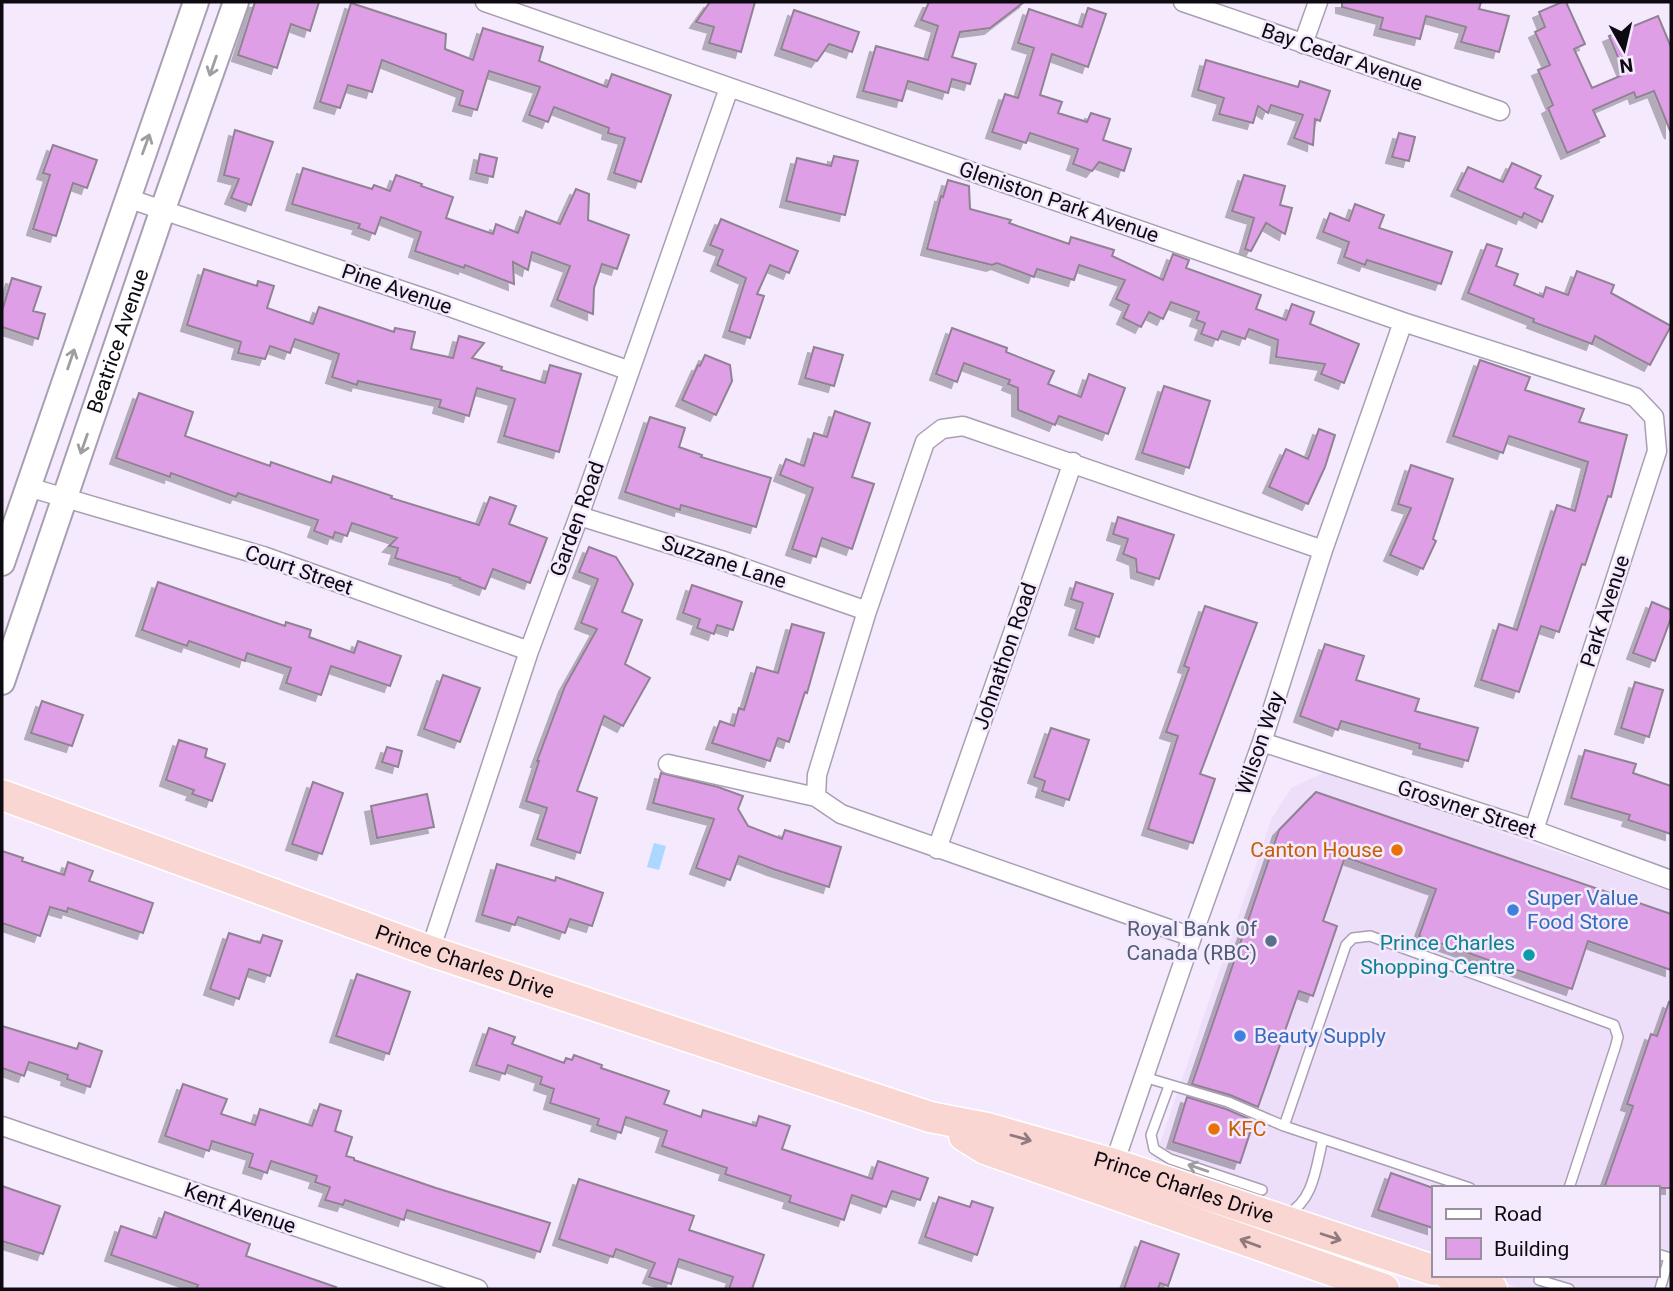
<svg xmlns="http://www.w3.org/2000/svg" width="1673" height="1291" font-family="Roboto,sans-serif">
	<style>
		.built { fill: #eddef9 }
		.water { fill: #acd7ff }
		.building { fill: #de9fe6; stroke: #918293; stroke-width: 2; filter: url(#shadow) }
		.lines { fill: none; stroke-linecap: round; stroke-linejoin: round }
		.service-casing { stroke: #a99fb2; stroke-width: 12 }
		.minor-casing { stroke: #a99fb2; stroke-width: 21 }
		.secondary-casing { stroke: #a99fb2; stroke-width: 28 }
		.trunk-casing { stroke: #fff; stroke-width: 33 }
		.service { stroke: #fff; stroke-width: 9 }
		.minor { stroke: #fff; stroke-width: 18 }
		.secondary { stroke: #fff; stroke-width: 24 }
		.trunk { stroke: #fad6d3; stroke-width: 30 }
		.oneway { stroke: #9f9da0 }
		.oneway2 { stroke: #907a7c }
		.food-dot { fill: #e8710a; stroke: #f4e9fd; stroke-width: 2.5 }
		.shop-dot { fill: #3f7fe0; stroke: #f4e9fd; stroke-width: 2.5 }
		.service-dot { fill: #5c6f8a; stroke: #f4e9fd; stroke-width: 2.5 }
		.culture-dot { fill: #0f9aa8; stroke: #f4e9fd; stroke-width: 2.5 }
		.labels { text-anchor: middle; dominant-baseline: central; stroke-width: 5; stroke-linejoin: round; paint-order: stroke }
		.street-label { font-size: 21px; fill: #0e0a11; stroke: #f4e9fd }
		.food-label { font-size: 21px; fill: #c56008; stroke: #f4e9fd; text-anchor: end }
		.shop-label { font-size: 21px; fill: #366cbe; stroke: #f4e9fd; text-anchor: start }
		.service-label { font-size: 21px; fill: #4e5e75; stroke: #f4e9fd; text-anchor: end }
		.culture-label { font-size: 21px; fill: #0d838f; stroke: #f4e9fd; text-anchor: end }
	</style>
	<defs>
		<filter id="shadow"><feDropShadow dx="-6" dy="6" stdDeviation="0" flood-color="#0004"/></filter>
	</defs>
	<rect width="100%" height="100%" fill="#f4e9fd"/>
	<!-- built -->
	<path class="built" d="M1325,772L1671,891V1282L1669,1289H1523L1482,1275H1657V1188H1433V1258L1154,1161L1272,818L1291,788Z"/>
	<!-- water -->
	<path class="water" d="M654,843L666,846L659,870L647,867Z"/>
	<!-- building -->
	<path class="building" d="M255,2H319L310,31L291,24L277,68L238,55Z
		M710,2H755L741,52L709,43L714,27L696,22Z
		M929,2H1024L990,28L960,32L952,57L976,64L970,84L952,79L948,93L908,81L902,101L863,91L876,46L928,60L938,26L921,20Z
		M1342,2H1481L1479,9L1509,16L1499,52L1461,42L1466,27L1426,16L1420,39L1380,29L1383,18L1342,7Z
		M1562,2H1566L1585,44L1574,49L1592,88L1625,74L1609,36L1658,16L1671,47V133L1654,91L1636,98L1634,92L1593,110L1605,136L1567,153L1548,108L1553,105L1538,70L1550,65L1535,32L1545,27L1539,12Z
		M351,3L446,34L445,49L473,60L483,28L543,47L539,61L607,87L612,74L671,95L641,182L614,173L625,138L608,133L609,128L554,107L548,122L529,115L540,87L489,71L477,110L459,105L463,91L382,60L372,92L348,85L340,108L320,102Z
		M1088,8L1106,14L1088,67L1052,54L1040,95L1062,102L1058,113L1087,122L1091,113L1110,119L1103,140L1131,149L1124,171L1099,162L1092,171L1073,164L1078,149L1030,133L1026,143L992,132L1005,94L1018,98L1034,48L1018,43L1029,9L1082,27Z
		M794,10L859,32L852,52L829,44L817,61L781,49Z
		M1206,60L1298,87L1300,81L1330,91L1320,121L1315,119L1313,145L1294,138L1303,115L1271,105L1268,113L1258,106L1253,123L1219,114L1224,98L1198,90Z
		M235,130L273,142L251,205L231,198L239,179L224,175Z
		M1399,133L1415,137L1409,161L1392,157Z
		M53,145L97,160L87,188L73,183L56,236L33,229L50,175L43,173Z
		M480,154L497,158L493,177L476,173Z
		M834,156L858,161L845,215L786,201L797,158L831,166Z
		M1512,163L1541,176L1535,188L1553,196L1542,222L1524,213L1522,218L1457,190L1468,167L1503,182Z
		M303,168L372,189L374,185L390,191L396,175L422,184L421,186L453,197L446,218L493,234L496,224L518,233L526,211L560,224L576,189L589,194L588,220L629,235L617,269L602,264L594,288L593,314L557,300L570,266L532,252L528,270L513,262L514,284L465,265L464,268L415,251L421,232L381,217L375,234L358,228L360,224L292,204Z
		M1244,175L1285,186L1280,205L1292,208L1285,234L1266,223L1251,251L1245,249L1254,218L1232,211Z
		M948,180L969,186L970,209L1011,220L1009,223L1069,244L1071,237L1114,250L1112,256L1163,280L1173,254L1189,260L1186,268L1261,295L1256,309L1286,320L1292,304L1314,312L1310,324L1359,344L1344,383L1321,374L1325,364L1276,357L1278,340L1249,329L1245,339L1222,331L1218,340L1201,334L1205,323L1196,320L1199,312L1171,302L1163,319L1149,312L1141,327L1123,318L1129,305L1116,299L1125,280L1079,265L1074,280L1037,269L1034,277L997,263L992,265L927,249L941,196L943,197Z
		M1355,204L1384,215L1379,228L1452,252L1441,284L1367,260L1365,265L1344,257L1349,242L1323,232L1330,213L1349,221Z
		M721,219L798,251L789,273L770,265L757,294L764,296L750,338L729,331L746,278L717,265L723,250L710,245Z
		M1487,244L1502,249L1496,266L1518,274L1514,285L1543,297L1546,287L1568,295L1577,271L1614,285L1611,293L1671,326L1650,365L1595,336L1592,344L1533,322L1534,319L1468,293Z
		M204,269L257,286L258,281L274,286L267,308L313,324L319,307L394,332L395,328L415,332L411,349L453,358L459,336L484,343L472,358L502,367L501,370L545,383L550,365L581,374L559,452L504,436L515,399L477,388L469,416L439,407L441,400L358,381L357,385L332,377L339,354L295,339L290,353L270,346L265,359L238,353L241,342L187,325Z
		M12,278L41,287L33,311L45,314L38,339L2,327V311Z
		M952,328L1007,348L1006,352L1054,371L1048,384L1081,397L1089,374L1125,388L1108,434L1059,416L1055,425L1018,410V388L1008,384L1010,380L964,363L957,382L936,374Z
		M814,347L843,355L834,386L805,378Z
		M705,355L730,365L732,381L716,415L682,400L698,365L700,366Z
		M1480,360L1530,377L1525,390L1584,409L1579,422L1627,435L1611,497L1608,496L1585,565L1582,564L1559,632L1541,626L1519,692L1481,680L1499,624L1517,630L1557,505L1575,511L1588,462L1509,436L1503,453L1453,436Z
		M1164,386L1210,401L1189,468L1142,453Z
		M139,393L193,412L185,436L270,466L271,462L331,483L333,476L392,496L391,498L479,525L490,497L516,506L509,524L547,538L530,583L493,569L485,589L459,579L460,578L395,558L398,548L389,546L397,538L352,523L347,536L335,532L333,538L314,531L318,520L238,493L236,497L171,473L170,477L116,458Z
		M835,411L870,423L852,477L874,484L852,549L822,538L816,557L792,549L813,488L780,475L786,459L804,466L814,433L827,437Z
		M650,417L685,428L679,447L702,455L701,457L771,478L756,527L681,505L680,510L625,492Z
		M1319,429L1335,435L1325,467L1308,504L1269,487L1286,449L1308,459Z
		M1411,465L1453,479L1433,539L1436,541L1423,569L1390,555L1411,508L1398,504Z
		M1118,517L1174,535L1159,579L1137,572L1136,559L1123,554L1128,539L1113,534Z
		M589,547L616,557L633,584L622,612L642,620L625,664L650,678L623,726L604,716L577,791L597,798L580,853L537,839L547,808L526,801L539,761H537L565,686L597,629L581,623L598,579L579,572Z
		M158,582L285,626L286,622L311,630L309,637L354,653L358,641L401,656L390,686L331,666L321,695L286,683L291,668L247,653L245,661L189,641L187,646L142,630Z
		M1076,582L1113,594L1099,637L1075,629L1083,603L1071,599Z
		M692,585L742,602L733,630L717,625L714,634L697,628L700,619L683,613Z
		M1652,602L1671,610V618L1655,661L1633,653Z
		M1205,606L1257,623L1200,774L1215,779L1193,843L1148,829L1178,736L1166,732L1189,668L1184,666Z
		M792,624L824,633L807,693L805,692L789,742L778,738L770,761L712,743L720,721L734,726L739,708L744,710L757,667L778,673Z
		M1325,644L1364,656L1356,680L1419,699L1415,711L1478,728L1468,761L1419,748L1420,744L1341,721L1338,730L1300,716Z
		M443,675L480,688L460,742L424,729Z
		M1635,682L1663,690L1649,737L1621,728Z
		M42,701L83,715L72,746L31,733Z
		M1051,728L1089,740L1069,800L1042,791L1045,781L1034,777Z
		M179,740L207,749L205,757L225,764L212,801L192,794L194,790L166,780Z
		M387,747L402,751L398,767L382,762Z
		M1585,750L1636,764L1633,773L1671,786V834L1628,820L1630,815L1571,798Z
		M661,773L718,787L743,796L738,809L748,826L782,839L785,830L841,847L829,887L773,869L739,856L730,880L696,868L714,819L653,803Z
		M313,782L343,793L322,854L292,844Z
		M1316,792L1671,914V970L1588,941L1572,989L1419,936L1436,889L1345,857L1323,921L1337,926L1313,996L1299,991L1258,1107L1230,1095L1192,1084L1279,830Z
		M427,794L434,827L377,838L371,806Z
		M2,851L23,858L22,861L64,875L68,862L93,871L89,881L153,903L143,933L68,908L67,912L50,907L40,936L2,923Z
		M497,864L555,881L556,877L603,893L592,926L570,919L565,933L518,917L515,925L482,915Z
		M229,933L260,943L263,935L282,941L270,976L249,969L239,999L210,989Z
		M357,974L410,992L389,1054L336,1036Z
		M1669,1002L1671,1003V1188H1604L1633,1106L1627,1104L1651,1034L1657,1036Z
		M2,1026L77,1049L79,1043L102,1051L90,1087L67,1079L68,1075L29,1062L24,1076L2,1068Z
		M489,1028L515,1037L512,1044L564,1063L566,1058L572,1060L574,1055L602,1065L601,1068L669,1091L664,1104L701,1117L703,1110L756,1126L759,1116L790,1126L782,1149L872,1179L878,1161L928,1178L920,1200L892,1191L886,1207L852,1195L844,1220L789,1202L791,1196L725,1174L727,1168L662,1146L667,1131L626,1117L621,1133L597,1125L599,1119L550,1103L554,1089L540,1084L542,1077L508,1065L505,1074L476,1065Z
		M183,1084L227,1099L221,1114L255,1125L260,1109L312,1126L320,1104L341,1111L335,1131L352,1137L346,1156L354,1158V1160L436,1188L550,1223L540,1252L407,1210L404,1220L345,1200L343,1205L325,1200L330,1187L315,1182L317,1176L271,1161L267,1173L249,1167L253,1154L212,1141L209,1151L165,1136Z
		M1187,1097L1226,1109L1254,1121L1240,1163L1173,1142Z
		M1391,1173L1433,1188V1228L1378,1210Z
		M579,1179L694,1216L689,1230L764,1255L752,1289H729L733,1277L679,1259L671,1284L649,1277L655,1263L616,1249L613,1257L559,1239Z
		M2,1186L60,1206L43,1254L2,1241Z
		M939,1197L970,1207L972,1201L993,1208L977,1255L925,1237Z
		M165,1212L250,1244L246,1256L336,1287L335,1289H196L198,1285L111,1255L121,1226L156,1238Z
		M1141,1241L1179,1254L1168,1286L1160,1283L1158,1289H1124Z"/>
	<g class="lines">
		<!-- service casing -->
		<g class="service-casing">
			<path id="service" d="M1144,1077L1228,1102L1284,1126L1470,1188
				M1169,1086L1151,1135L1154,1149L1170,1159L1262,1190
				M1284,1126L1346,945L1353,938L1370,936L1614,1025L1618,1037L1615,1048L1569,1188
				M1287,1214C1314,1201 1316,1166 1323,1139
				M1657,1254L1671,1258
				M1539,1280L1569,1289
				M1660,1289L1669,1258"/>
		</g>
		<!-- minor casing -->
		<g class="minor-casing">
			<path id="minor" d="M485,2L1403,322L1635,397L1654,417L1657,451L1534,830
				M1183,2L1500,111
				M1303,44L1318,2
				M127,198L430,300L630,371
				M28,487L263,556L529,651
				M579,516L721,560L867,611
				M1262,742L1534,830L1671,880
				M668,764L816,797
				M937,849L1073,462
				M1192,937L841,814L816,797L817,775L867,611L925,442L942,429L963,426L1323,550
				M430,951L529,651L579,516L729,88
				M2,1126L478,1289
				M1114,1164L1192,937L1262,742L1323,550L1403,322"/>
		</g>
		<!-- secondary casing -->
		<g class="secondary-casing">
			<g id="secondary">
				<path d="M2,563L196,2"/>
				<path id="s1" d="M2,682L163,209L236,2"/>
			</g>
		</g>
		<!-- trunk casing -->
		<g class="trunk-casing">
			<g id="trunk">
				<path id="s2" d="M2,795L430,951L930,1117L987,1128L1114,1164L1433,1270"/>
				<path d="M964,1136L985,1149L1384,1289"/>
				<path d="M1449,1275L1492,1289"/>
			</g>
		</g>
		<!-- service -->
		<use href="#service" class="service"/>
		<!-- minor -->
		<use href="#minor" class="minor"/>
		<!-- secondary -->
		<use href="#secondary" class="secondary"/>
		<!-- trunk -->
		<use href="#trunk" class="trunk"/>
	</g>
	<!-- one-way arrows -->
	<defs><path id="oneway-shaft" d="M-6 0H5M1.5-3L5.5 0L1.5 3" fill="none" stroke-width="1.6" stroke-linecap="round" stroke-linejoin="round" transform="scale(1.75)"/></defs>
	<g class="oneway">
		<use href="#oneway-shaft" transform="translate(213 66) rotate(109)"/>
		<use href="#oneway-shaft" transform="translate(146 144) rotate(-70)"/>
		<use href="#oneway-shaft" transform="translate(71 359) rotate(-71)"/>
		<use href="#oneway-shaft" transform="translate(84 444) rotate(109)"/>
		<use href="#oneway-shaft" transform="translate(1198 1168) rotate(-161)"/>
	</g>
	<g class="oneway2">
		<use href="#oneway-shaft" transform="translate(1021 1138) rotate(16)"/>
		<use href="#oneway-shaft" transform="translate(1331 1237) rotate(18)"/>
		<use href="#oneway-shaft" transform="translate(1250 1243) rotate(-160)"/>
	</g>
	<!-- markers -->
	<g class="food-dot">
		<circle cx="1397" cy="850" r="7"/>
		<circle cx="1214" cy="1129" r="7"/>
	</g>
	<g class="shop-dot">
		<circle cx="1513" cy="910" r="7"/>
		<circle cx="1240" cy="1036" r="7"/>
	</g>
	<circle class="service-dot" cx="1271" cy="941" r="7"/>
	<circle class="culture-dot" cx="1529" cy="955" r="7"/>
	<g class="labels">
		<!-- street labels -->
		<g class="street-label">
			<text transform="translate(1342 57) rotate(19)">Bay Cedar Avenue</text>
			<text transform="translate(1059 202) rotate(19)">Gleniston Park Avenue</text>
			<text transform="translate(397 289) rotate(19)">Pine Avenue</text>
			<text stroke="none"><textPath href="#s1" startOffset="360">Beatrice Avenue</textPath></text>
			<text transform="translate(577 519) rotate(-70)">Garden Road</text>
			<text transform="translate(724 562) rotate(18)">Suzzane Lane</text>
			<text transform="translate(299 570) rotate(19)">Court Street</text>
			<text transform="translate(1605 611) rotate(-72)">Park Avenue</text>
			<text transform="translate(1005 656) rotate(-71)">Johnathon Road</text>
			<text transform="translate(1260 743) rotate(-71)">Wilson Way</text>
			<text transform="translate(1467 809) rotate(18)">Grosvner Street</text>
			<text stroke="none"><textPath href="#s2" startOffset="492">Prince Charles Drive</textPath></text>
			<text stroke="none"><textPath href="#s2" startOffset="1246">Prince Charles Drive</textPath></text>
			<text transform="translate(240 1208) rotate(19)">Kent Avenue</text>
		</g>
		<!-- food labels -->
		<g class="food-label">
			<text x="1383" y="850">Canton House</text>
			<text x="1228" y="1129" text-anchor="start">KFC</text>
		</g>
		<!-- shop labels -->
		<g class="shop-label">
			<text x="1527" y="898">Super Value<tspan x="1527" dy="24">Food Store</tspan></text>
			<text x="1254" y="1036">Beauty Supply</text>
		</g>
		<!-- service labels -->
		<g class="service-label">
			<text x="1257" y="929">Royal Bank Of<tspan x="1257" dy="24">Canada (RBC)</tspan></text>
		</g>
		<!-- culture labels -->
		<g class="culture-label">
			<text x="1515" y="943">Prince Charles<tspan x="1515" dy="24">Shopping Centre</tspan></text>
		</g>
	</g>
	<!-- border -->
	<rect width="1673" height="1291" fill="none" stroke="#0e0a11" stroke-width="7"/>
	<!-- legend -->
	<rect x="1432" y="1186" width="228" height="91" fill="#f4e9fd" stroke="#98909f" stroke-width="2"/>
	<rect x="1446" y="1209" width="35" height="10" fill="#ffffff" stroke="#98909f" stroke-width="2"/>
	<text x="1494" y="1221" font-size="21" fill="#0e0a11">Road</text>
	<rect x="1446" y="1238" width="35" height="21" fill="#de9fe6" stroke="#98909f" stroke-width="2"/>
	<text x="1494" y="1256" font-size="21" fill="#0e0a11">Building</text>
	<!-- north arrow -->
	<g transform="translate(1624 49) rotate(172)" stroke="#f4e9fd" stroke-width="5" paint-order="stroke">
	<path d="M0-5L12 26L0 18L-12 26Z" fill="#0e0a11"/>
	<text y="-10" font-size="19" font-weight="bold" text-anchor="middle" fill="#0e0a11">N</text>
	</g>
</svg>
